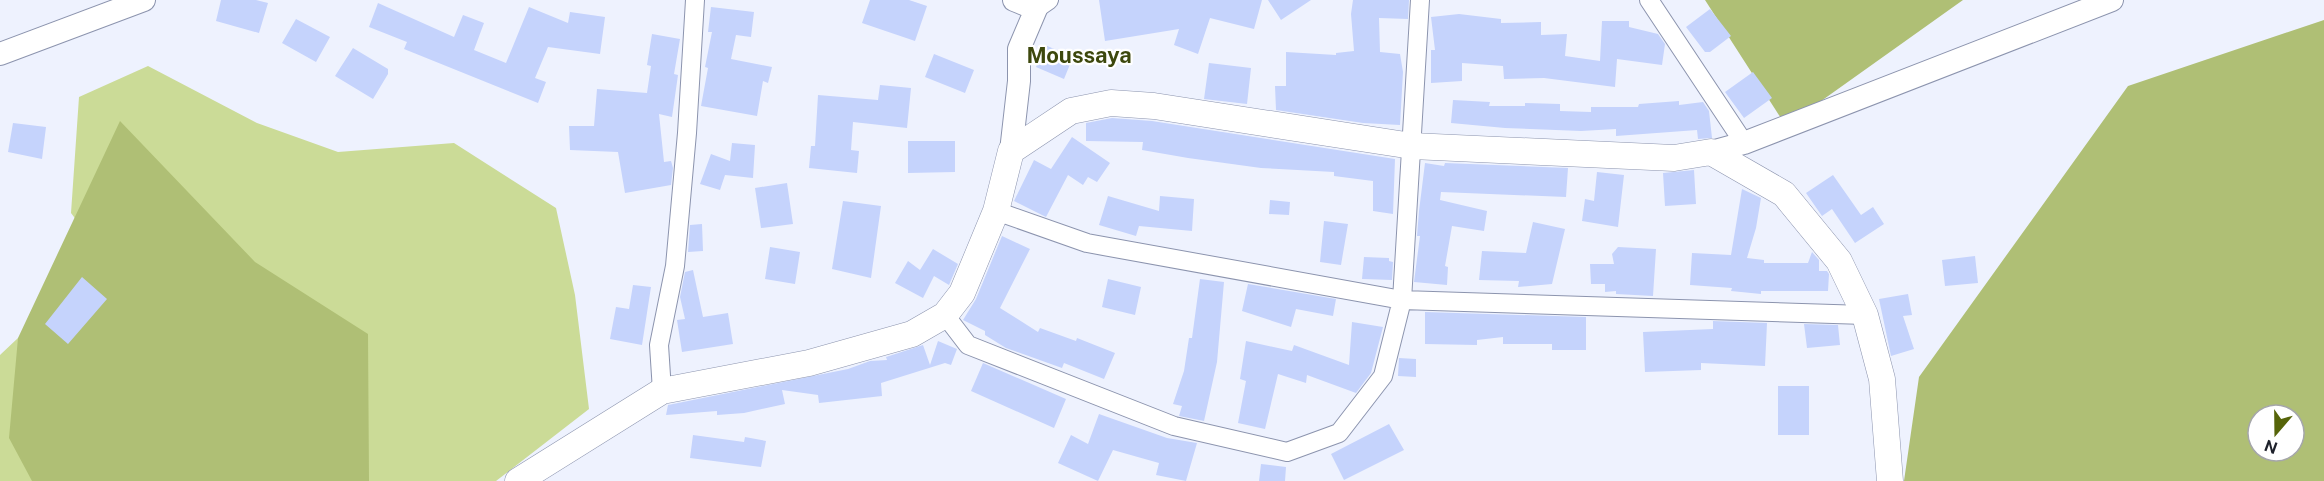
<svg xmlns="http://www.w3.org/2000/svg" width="2324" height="481" font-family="'Public Sans',sans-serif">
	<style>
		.green { fill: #cbdb97 }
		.forest { fill: #afbf75; fill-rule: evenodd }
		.building { fill: #c5d3fc }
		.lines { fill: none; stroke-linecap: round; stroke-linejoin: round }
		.minor-casing { stroke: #8c94ae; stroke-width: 20 }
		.tertiary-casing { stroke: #8c94ae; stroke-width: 24 }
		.secondary-casing { stroke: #8c94ae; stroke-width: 27 }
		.minor { stroke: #fff; stroke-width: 18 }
		.tertiary { stroke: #fff; stroke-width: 22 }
		.secondary { stroke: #fff; stroke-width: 26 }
		.labels { text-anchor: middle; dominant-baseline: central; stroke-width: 4.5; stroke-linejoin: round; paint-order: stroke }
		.district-label { font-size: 22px; font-weight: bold; fill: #3d480d; stroke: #fff }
	</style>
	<rect width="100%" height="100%" fill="#eef2fe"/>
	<!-- green -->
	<path class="green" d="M148,66L257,123L338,152L454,143L556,208L575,295L589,409L496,481H0V355L18,338L79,379L159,330L71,213L79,97Z"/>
	<!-- forest -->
	<path class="forest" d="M1705,0H1963L1786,126Z
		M2324,20V481H1904L1919,377L2128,86ZM2258,415H2294V451H2258Z
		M120,121L255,262L368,334L369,481H32L9,438L18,338Z"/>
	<!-- building -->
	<path class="building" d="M221,0H256L268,3L259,33L216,21Z
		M870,0H909L927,6L915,41L862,23Z
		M1099,0H1262L1254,29L1210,18L1198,54L1174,45L1179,29L1105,41Z
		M1268,0H1311L1281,20Z
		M1353,0H1409L1408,19L1379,18L1380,52L1400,54L1403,72L1400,125L1363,123L1276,110L1275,86H1286V52L1336,55V53L1354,51L1351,14Z
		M378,3L454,37L463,15L484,23L474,50L506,63L529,7L568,23L570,12L605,17L600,54L548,47L535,78L546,82L538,103L404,49L407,42L369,27Z
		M711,7L754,12L751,37L736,35L731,59L772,67L768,83L763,81L757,116L701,106L708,68L705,67L712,32H708Z
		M1710,9L1731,36L1710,52H1705L1686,27Z
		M1459,14L1501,19V23L1541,22V35L1567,34L1565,56L1600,61L1602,21H1629V27L1658,34L1665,44L1662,65L1617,59L1615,87L1544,78L1504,79L1503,66L1462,63V81L1431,83V50H1435L1431,17Z
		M296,19L330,37L316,62L282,43Z
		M652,34L680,39L674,74L678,75L672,117L659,114L664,162L671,161L673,168L671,185L625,193L618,152L570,150L569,126H594L597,89L647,93L651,66L647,65Z
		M1045,45L1073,57L1064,79L1036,67Z
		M353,48L388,69V74L373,99L335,76Z
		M934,54L974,70L965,93L925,77Z
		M1209,63L1251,68L1247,104L1204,99Z
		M1753,72L1772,98L1744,118L1725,92Z
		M880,85L911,88L907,128L853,122L851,150L859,151L857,173L809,168L811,146H815L818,95L878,100Z
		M1453,100L1490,102L1489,106H1525V103L1560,104V111L1591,112V107H1638L1639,104L1679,101V105L1703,102L1709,111L1712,138L1698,139L1697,130L1616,136V129L1581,131L1505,128L1451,123Z
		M1112,118L1152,121L1395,159L1393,214L1373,211V181L1334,176V172L1261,168L1188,158L1142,150L1143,142L1086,141V123Z
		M13,123L46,127L42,159L8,152Z
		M1072,137L1110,163L1097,182L1088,177L1083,185L1068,175L1046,217L1014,201L1034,160L1051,169Z
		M908,141H955V172L908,173Z
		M732,143L755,145L753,178L725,175L720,190L700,184L711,154L730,161Z
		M1425,163L1444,166L1445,163L1568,168L1566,197L1441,192L1440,200L1487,211L1484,231L1452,226L1445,266L1448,267L1447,285L1414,282L1420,236H1417L1419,211Z
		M1694,170L1696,204L1665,206L1663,173Z
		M1597,172L1624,175L1618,227L1582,221L1585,199L1594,201Z
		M1833,175L1861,215L1873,207L1884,224L1855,243L1832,209L1822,216L1806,193Z
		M787,183L793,224L761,228L755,188Z
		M1742,189L1761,198L1756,228L1747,258L1764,260V263H1808L1812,252L1819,260V271H1827L1829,274L1828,291H1761V294L1731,291L1732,288L1690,285L1692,253L1731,255Z
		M1108,196L1159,211L1160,196L1194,199L1192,231L1139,226L1136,236L1099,225Z
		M1270,200L1290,202L1289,215L1269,214Z
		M843,201L881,206L871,278L832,269Z
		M1324,221L1348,224L1341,265L1320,262Z
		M1533,222L1565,229L1552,284L1518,287L1519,281L1479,280L1482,251L1526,253Z
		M702,224L703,251L688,252L690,225Z
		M1002,236L1030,249L1000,308L1038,332L1040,328L1076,341L1077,338L1115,353L1104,379L1064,363L1062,368L1006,348L985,335V331L963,320L976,299Z
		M770,247L800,252L795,284L765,279Z
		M1618,247L1656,249L1653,296L1616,294V291L1605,292V284H1591L1590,264H1614L1612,254Z
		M933,249L958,264L949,285L934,276L923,298L895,283L908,261L920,270Z
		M1975,256L1978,283L1945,286L1942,260Z
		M1364,257L1389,258V261L1393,262L1392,280L1362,279Z
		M693,270L703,317L728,313L733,344L682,352L677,320L685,319L680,297L685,272Z
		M82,277L107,299L68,344L45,324Z
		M1108,279L1141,287L1135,315L1102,307Z
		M1200,279L1224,282L1217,362L1204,421L1179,416L1182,406L1173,404L1184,371L1189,338H1192Z
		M1248,284L1336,299L1333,316L1296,309L1291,327L1242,311Z
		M633,285L651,287L642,345L610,339L616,307L629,309Z
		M1908,294L1912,315L1903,316L1914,349L1891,356L1879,299Z
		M1425,312L1586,317V350H1552V344H1503V337L1477,340V345L1425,344Z
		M1713,321L1767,323L1765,366L1701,363V370L1645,372L1643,332L1713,329Z
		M1352,322L1383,327L1371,373L1356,393L1307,375L1306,383L1278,374L1265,429L1238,423L1246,381L1240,379L1246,341L1292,351L1294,345L1349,365Z
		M1804,324L1838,325L1840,345L1807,348Z
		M938,341L957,349L951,365L945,363L881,383L882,396L819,403L818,395L782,390L785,404L744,413L717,415V411L666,415L668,405L848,369L870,361L887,360L886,357L923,345L930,365Z
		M1399,358L1416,359V377L1398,376Z
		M983,363L1066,399L1054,428L971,391Z
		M1778,386H1809V435H1778Z
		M1099,414L1167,438L1197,443L1186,481L1156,475L1159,463L1113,450L1098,481L1058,463L1071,435L1088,444Z
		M1389,424L1404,450L1344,480L1331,454Z
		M693,435L744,442L745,437L766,441L761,467L690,458Z
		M1261,464L1286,467L1285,481H1259Z"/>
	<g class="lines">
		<!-- minor casing -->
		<g class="minor-casing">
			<path id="minor" d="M1649,0L1744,143
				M1036,9L1049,0
				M996,211L1087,243L1402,300L1865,315
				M945,315L968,345L1174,426L1287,452L1339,433L1383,376L1402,300L1420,0
				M662,391L659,345L675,266L687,133L695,0"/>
		</g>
		<!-- tertiary casing -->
		<g class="tertiary-casing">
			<path id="tertiary" d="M0,54L144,0
				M1011,151L1019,81V49L1036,9L1014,0
				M1711,152L1744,143L2112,0"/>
		</g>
		<!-- secondary casing -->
		<g class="secondary-casing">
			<path id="secondary" d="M518,481L662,391L809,363L912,334L945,315L962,293L996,211L1011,151L1071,111L1111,103L1154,106L1412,146L1674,158L1711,152L1784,194L1839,261L1865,315L1882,379L1890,481"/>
		</g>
		<!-- minor -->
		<use href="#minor" class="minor"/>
		<!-- tertiary -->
		<use href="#tertiary" class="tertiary"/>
		<!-- secondary -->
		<use href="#secondary" class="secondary"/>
	</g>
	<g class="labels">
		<!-- district labels -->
		<g class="district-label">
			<text x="1079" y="55">Moussaya</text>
		</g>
	</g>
	<!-- north arrow -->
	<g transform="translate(2276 433) rotate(200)"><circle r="28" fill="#ffffff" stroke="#a5a6aa" stroke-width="1.5"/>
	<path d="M0-4.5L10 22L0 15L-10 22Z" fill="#566409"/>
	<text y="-9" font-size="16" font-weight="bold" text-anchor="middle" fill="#1e212b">N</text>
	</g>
</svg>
